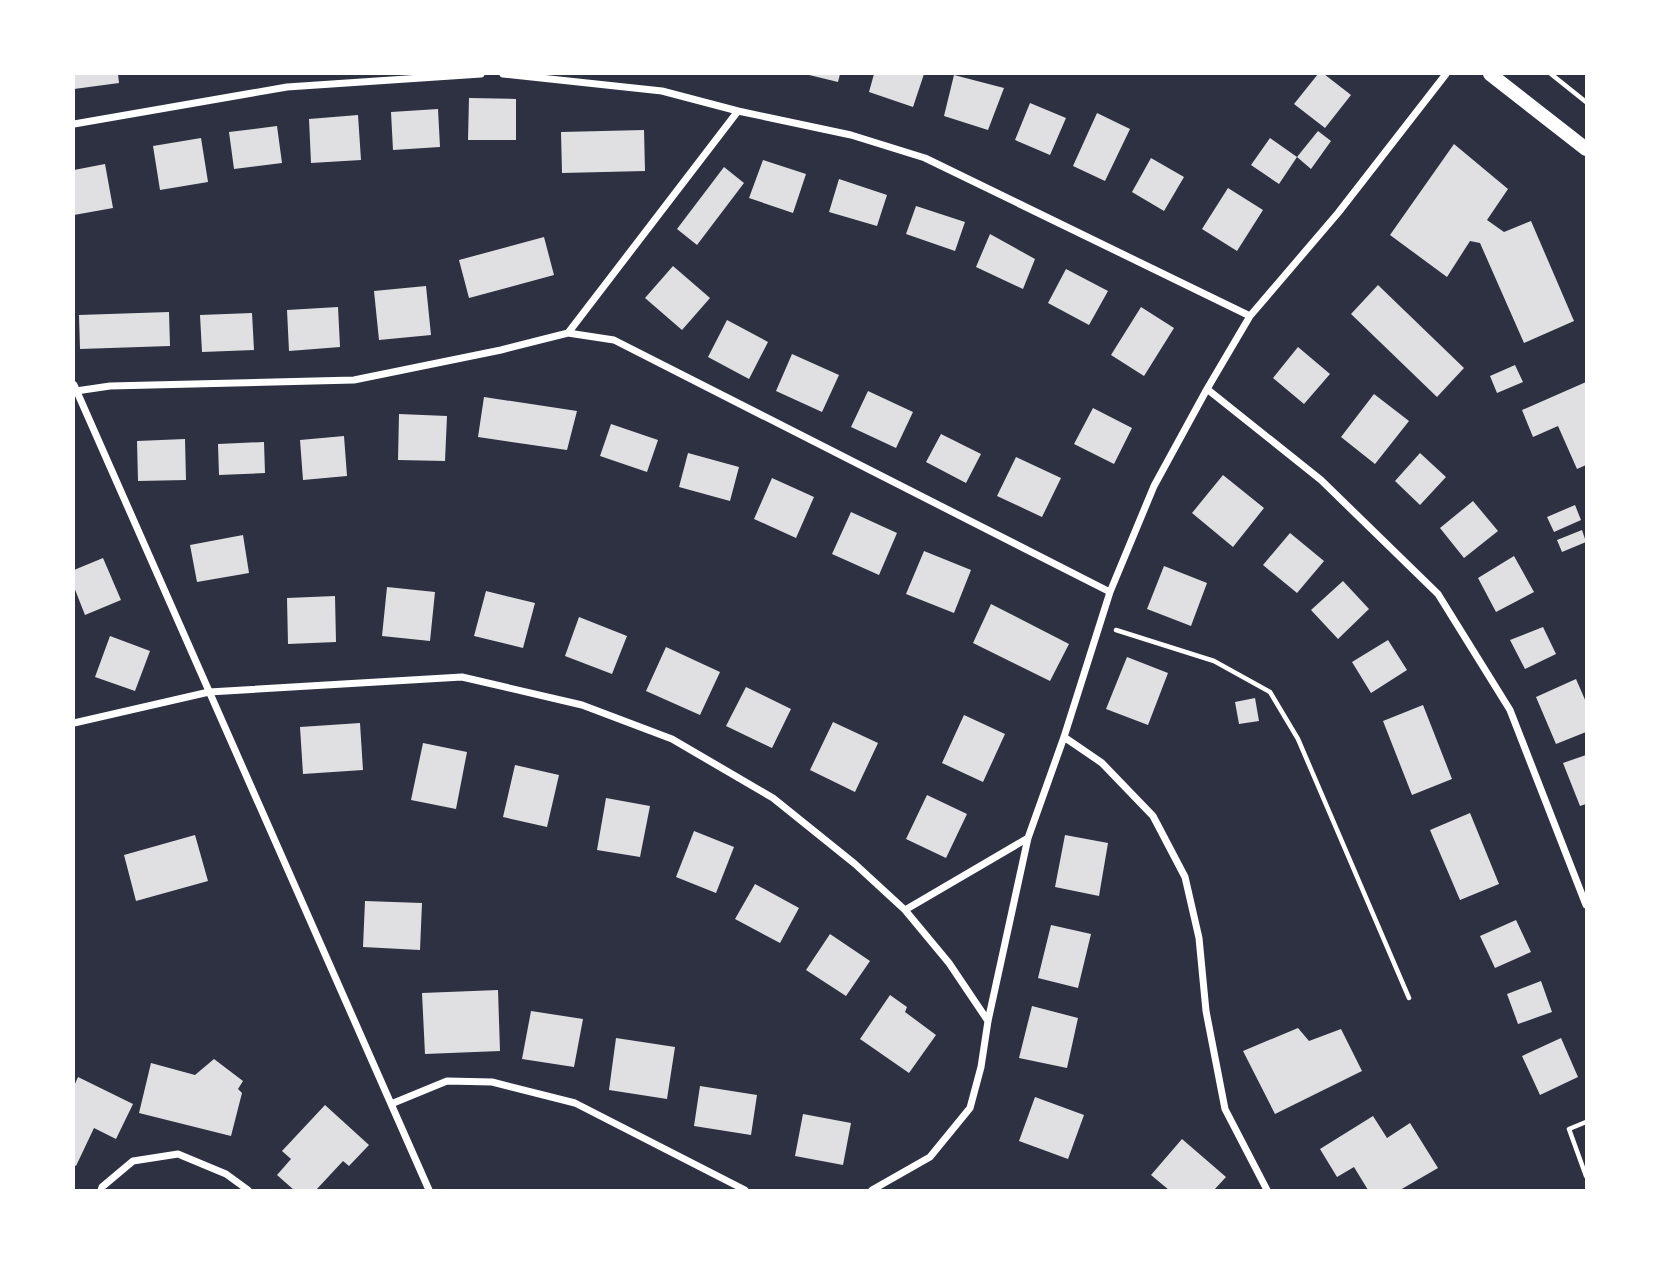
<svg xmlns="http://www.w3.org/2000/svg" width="1660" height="1264" font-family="'Crimson Pro',serif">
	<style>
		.building { fill: #e0e0e3 }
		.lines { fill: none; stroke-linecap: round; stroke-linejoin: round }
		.path { stroke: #fff; stroke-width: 4.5 }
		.minor { stroke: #fff; stroke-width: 7 }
		.secondary { stroke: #fff; stroke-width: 14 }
	</style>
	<rect width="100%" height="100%" fill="#2d3142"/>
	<!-- building -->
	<path class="building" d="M74,74H118L119,83L74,89Z
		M805,74H840L838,82Z
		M874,74H924L913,107L869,92Z
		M1318,74H1324L1351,95L1325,128L1294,104Z
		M954,75L1004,88L988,130L944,116Z
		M469,98L516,99V140H468Z
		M1030,103L1066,118L1050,155L1015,140Z
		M438,109L440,147L393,150L391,112Z
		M1097,113L1130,129L1105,181L1073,166Z
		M358,115L361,160L311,163L309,119Z
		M277,126L282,163L234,169L229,132Z
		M644,130L645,171L562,173L561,132Z
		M1318,131L1331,141L1311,169L1297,157L1279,184L1251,165L1270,138L1297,157Z
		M201,138L208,182L160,190L153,146Z
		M1454,144L1508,189L1487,220L1504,232L1531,221L1574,321L1524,343L1480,243L1470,241L1447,277L1390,235Z
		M1151,158L1184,177L1164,211L1132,192Z
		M763,160L806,174L793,213L749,198Z
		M105,164L113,208L74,215V170Z
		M724,167L744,183L697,245L677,229Z
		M839,179L887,195L877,226L829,212Z
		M1228,188L1263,210L1237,251L1202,229Z
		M916,206L965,222L955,251L906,234Z
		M990,234L1035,259L1023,289L976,267Z
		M544,237L554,275L469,298L459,260Z
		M673,266L710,298L682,330L645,298Z
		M1066,269L1108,291L1089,325L1048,303Z
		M1378,285L1464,368L1437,397L1351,314Z
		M426,286L431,335L379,340L374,291Z
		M338,307L340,347L289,351L287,310Z
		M1141,307L1174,328L1144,376L1111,355Z
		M169,312L170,346L80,349L79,315Z
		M252,313L254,350L202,352L200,315Z
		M727,320L768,342L749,379L708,357Z
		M1298,347L1330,374L1304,404L1273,378Z
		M792,354L839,375L822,412L776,391Z
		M1515,365L1523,382L1497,393L1490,376Z
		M1586,382V465L1577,469L1558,426L1533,437L1522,410Z
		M868,391L913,412L896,448L851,427Z
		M1374,394L1409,421L1375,464L1341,437Z
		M484,397L577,411L567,450L478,437Z
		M1093,408L1132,428L1114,464L1074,444Z
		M399,414L447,416L445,461L398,460Z
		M611,424L658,440L647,472L600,456Z
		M941,434L981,454L966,483L926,462Z
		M344,436L347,476L303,480L300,440Z
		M185,439L186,480L138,481L137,441Z
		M264,442L265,473L219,475L218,444Z
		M688,453L739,467L730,501L679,487Z
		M1420,453L1446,477L1420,505L1395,481Z
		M1016,457L1061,478L1042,517L997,496Z
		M1223,475L1264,508L1233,547L1192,513Z
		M772,478L814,497L796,538L754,519Z
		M1473,501L1498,531L1464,558L1440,528Z
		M1575,505L1581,520L1554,532L1547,517Z
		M851,512L897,533L879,575L832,554Z
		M1582,530L1586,542L1562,552L1557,540Z
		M1290,533L1324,561L1297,593L1263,565Z
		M243,535L249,573L197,582L190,545Z
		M924,551L971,570L954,613L906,594Z
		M1514,556L1534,592L1496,612L1478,578Z
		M103,558L121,600L85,615L74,587V570Z
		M1164,566L1207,583L1191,626L1147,609Z
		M1343,581L1369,609L1338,639L1311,610Z
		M387,587L435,592L430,641L382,636Z
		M486,591L535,603L523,648L474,636Z
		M335,596L336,642L288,644L287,598Z
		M991,604L1069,644L1050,681L973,643Z
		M579,617L627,636L612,674L565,656Z
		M1543,627L1556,654L1525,669L1510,640Z
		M110,636L150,651L135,691L95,677Z
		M1388,640L1407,670L1371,693L1352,662Z
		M666,647L720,672L700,715L646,691Z
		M1127,657L1168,673L1148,725L1106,709Z
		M1576,679L1586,702V732L1556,744L1536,697Z
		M746,687L791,709L772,748L726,726Z
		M1255,698L1259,721L1239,724L1235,702Z
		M1423,705L1452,779L1412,795L1383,721Z
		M964,715L1005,734L983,782L942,763Z
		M833,722L878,743L855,792L810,770Z
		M360,723L363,770L303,774L300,727Z
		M423,743L467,752L456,809L411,800Z
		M1586,755V804L1580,806L1563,763Z
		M515,765L559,775L547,827L503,817Z
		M927,795L967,814L946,858L906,839Z
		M606,798L650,806L640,857L597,850Z
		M1470,813L1499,884L1460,900L1430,830Z
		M694,831L734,847L716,893L676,877Z
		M195,835L208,881L136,901L124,855Z
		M1065,835L1108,843L1099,896L1055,887Z
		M755,884L799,908L780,943L735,919Z
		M365,901L422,903L420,950L363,947Z
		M1516,920L1531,952L1495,968L1480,936Z
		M1051,925L1091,934L1078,988L1038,978Z
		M830,934L870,961L846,996L806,970Z
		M1541,981L1552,1012L1518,1024L1507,994Z
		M498,990L500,1051L425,1054L422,993Z
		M890,995L907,1007L905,1012L936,1035L909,1073L860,1039Z
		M1032,1006L1078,1018L1067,1068L1019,1058Z
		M531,1011L583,1019L574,1067L522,1059Z
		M1298,1028L1309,1041L1341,1029L1362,1071L1275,1114L1243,1051Z
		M616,1038L675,1047L667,1099L609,1090Z
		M1561,1038L1578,1077L1540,1095L1522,1056Z
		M214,1059L243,1081L238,1089L242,1093L231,1136L139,1113L151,1063L195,1075Z
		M78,1077L133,1104L116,1139L94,1128L76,1166L74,1165V1086Z
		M700,1086L757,1095L751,1135L694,1126Z
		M1035,1097L1084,1115L1068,1159L1019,1141Z
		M325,1105L369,1145L349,1166L343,1161L316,1190H294L277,1175L291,1159L282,1151Z
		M803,1114L851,1123L843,1165L795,1156Z
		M1373,1116L1387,1138L1410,1123L1438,1168L1400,1190H1368L1354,1167L1337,1177L1320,1149Z
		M1182,1139L1226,1177L1214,1190H1169L1151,1175Z"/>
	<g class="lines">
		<!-- path -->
		<path class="path" d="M1551,74L1586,102
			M1116,630L1214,661L1270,692L1298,739L1409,998
			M1586,1122L1569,1129L1586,1176"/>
		<!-- minor -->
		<path class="minor" d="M503,74L662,91L738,111L851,135L925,158L1250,316
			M74,124L287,87L481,74
			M568,333L738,111
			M74,385L429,1190
			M1207,389L1321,480L1438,594L1510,710L1586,905
			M76,391L110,386L354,380L501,350L568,333L614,340L1110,592
			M74,723L209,692L462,677L582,705L672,739L773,798L855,864L905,910
			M1064,737L1102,763L1153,816L1185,877L1199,938L1206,1011L1225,1109L1267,1190
			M988,1021L949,963L905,910L1028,838
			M391,1104L447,1081L492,1082L575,1103L745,1190
			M101,1190L102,1187L133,1161L178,1154L226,1174L248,1190
			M872,1190L930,1157L970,1108L981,1067L988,1021L1028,838L1064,737L1110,592L1154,486L1207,389L1250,316L1338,213L1446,74"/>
		<!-- secondary -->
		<path class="secondary" d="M1490,74L1586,149"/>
	</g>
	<!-- border -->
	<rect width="1660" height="1264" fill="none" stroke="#ffffff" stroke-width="150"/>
</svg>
